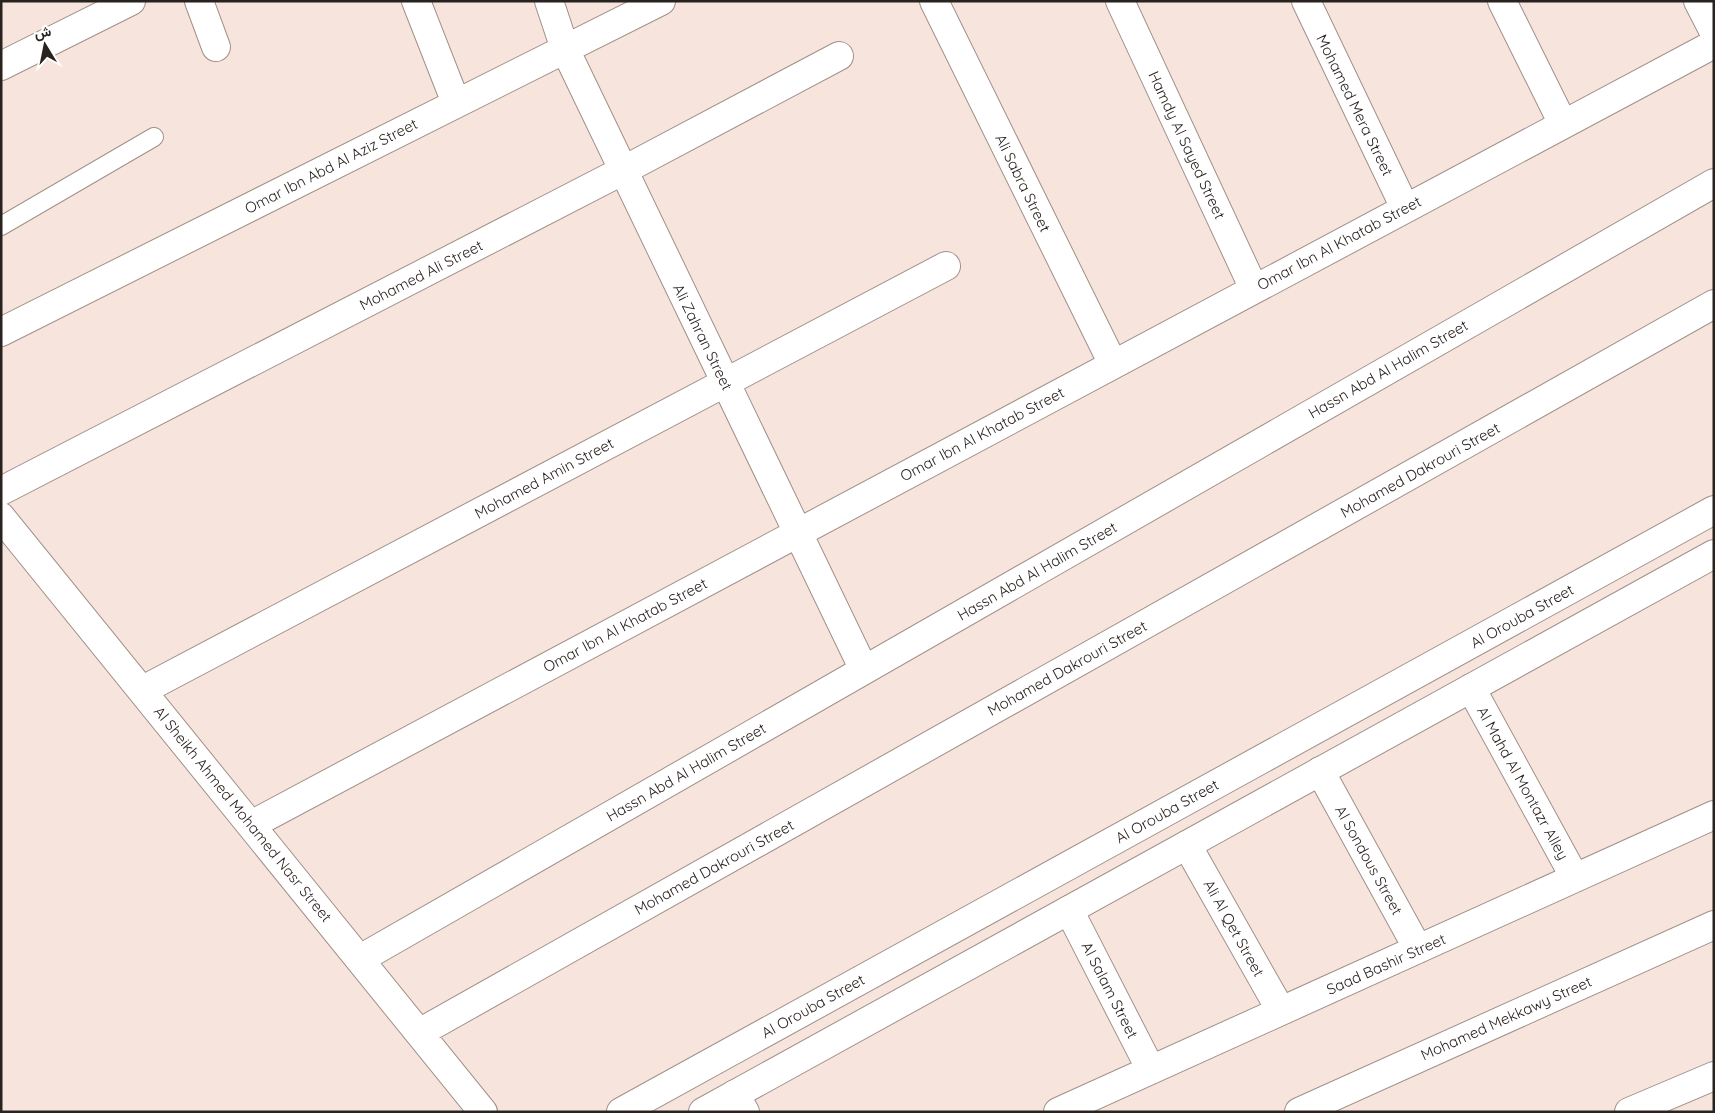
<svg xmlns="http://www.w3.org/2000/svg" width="1715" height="1113" font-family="Quicksand,Vazirmatn,sans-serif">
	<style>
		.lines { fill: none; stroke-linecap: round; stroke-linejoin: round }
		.lane-casing { stroke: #a09089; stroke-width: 20 }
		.street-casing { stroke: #a09089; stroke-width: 30 }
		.secondary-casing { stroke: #a09089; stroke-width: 30 }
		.lane { stroke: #fff; stroke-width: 18 }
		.street { stroke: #fff; stroke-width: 28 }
		.secondary { stroke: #fff; stroke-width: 28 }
		.labels { text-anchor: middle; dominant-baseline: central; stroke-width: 4; stroke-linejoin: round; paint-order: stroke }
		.street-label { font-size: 15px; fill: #292320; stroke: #fff }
	</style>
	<rect width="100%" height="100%" fill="#f7e5dd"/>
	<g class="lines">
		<!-- lane casing -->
		<g class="lane-casing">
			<path id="lane" d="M1,226L154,137"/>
		</g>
		<!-- street casing -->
		<g class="street-casing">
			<path id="street" d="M199,1L216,47
				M416,1L456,103
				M549,1L565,49L864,670
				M934,1L1113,364
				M1120,1L1254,289
				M1306,1L1405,208
				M1502,1L1563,124
				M1698,1L1714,32
				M1,66L131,1
				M1,332L661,1
				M1,491L624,170L839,56
				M1,517L483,1112
				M1471,688L1575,878
				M143,690L946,266
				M1320,771L1418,949
				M251,825L1714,44
				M1187,845L1281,1011
				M1069,910L1151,1070
				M360,959L1714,183
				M419,1033L1714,304
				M735,1094L745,1112
				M1058,1112L1714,815
				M1299,1112L1714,925
				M1629,1112L1714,1076"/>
		</g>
		<!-- secondary casing -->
		<g class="secondary-casing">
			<path id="secondary" d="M621,1112L1714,510
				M703,1112L1714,554"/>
		</g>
		<!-- lane -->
		<use href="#lane" class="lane"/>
		<!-- street -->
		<use href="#street" class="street"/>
		<!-- secondary -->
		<use href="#secondary" class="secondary"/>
	</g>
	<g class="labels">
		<!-- street labels -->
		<g class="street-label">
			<text transform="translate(1355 105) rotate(64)">Mohamed Mera Street</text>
			<text transform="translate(1187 145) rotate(65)">Hamdy Al Sayed Street</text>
			<text transform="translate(331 166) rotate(-27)">Omar Ibn Abd Al Aziz Street</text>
			<text transform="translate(1023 183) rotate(64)">Ali Sabra Street</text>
			<text transform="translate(1339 243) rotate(-28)">Omar Ibn Al Khatab Street</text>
			<text transform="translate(421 275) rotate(-27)">Mohamed Ali Street</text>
			<text transform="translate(703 337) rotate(64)">Ali Zahran Street</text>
			<text transform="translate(1388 369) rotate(-30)">Hassn Abd Al Halim Street</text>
			<text transform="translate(982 434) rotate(-28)">Omar Ibn Al Khatab Street</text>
			<text transform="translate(1420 470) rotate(-29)">Mohamed Dakrouri Street</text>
			<text transform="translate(544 478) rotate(-28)">Mohamed Amin Street</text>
			<text transform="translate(1037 571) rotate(-30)">Hassn Abd Al Halim Street</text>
			<text transform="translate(1522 616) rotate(-29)">Al Orouba Street</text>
			<text transform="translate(625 625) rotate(-28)">Omar Ibn Al Khatab Street</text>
			<text transform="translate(1067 668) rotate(-29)">Mohamed Dakrouri Street</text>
			<text transform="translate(686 772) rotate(-30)">Hassn Abd Al Halim Street</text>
			<text transform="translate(1523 783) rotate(61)">Al Mahd Al Montazr Alley</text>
			<text transform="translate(1167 811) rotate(-29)">Al Orouba Street</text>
			<text transform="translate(243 814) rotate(51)">Al Sheikh Ahmed Mohamed Nasr Street</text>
			<text transform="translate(1369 860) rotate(61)">Al Sondous Street</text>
			<text transform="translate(714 867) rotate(-29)">Mohamed Dakrouri Street</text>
			<text transform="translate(1234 928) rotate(61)">Ali Al Qet Street</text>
			<text transform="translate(1386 964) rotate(-24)">Saad Bashir Street</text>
			<text transform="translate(1110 990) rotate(63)">Al Salam Street</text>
			<text transform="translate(813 1006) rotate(-29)">Al Orouba Street</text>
			<text transform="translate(1506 1018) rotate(-24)">Mohamed Mekkawy Street</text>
		</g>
	</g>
	<!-- border -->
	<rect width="1715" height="1113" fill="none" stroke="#292320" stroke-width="5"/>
	<!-- north arrow -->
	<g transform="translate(45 45) rotate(350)" stroke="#ffffff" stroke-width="4" paint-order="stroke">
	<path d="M0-4L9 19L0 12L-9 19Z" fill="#292320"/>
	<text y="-8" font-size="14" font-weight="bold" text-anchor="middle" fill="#292320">ش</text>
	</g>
</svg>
